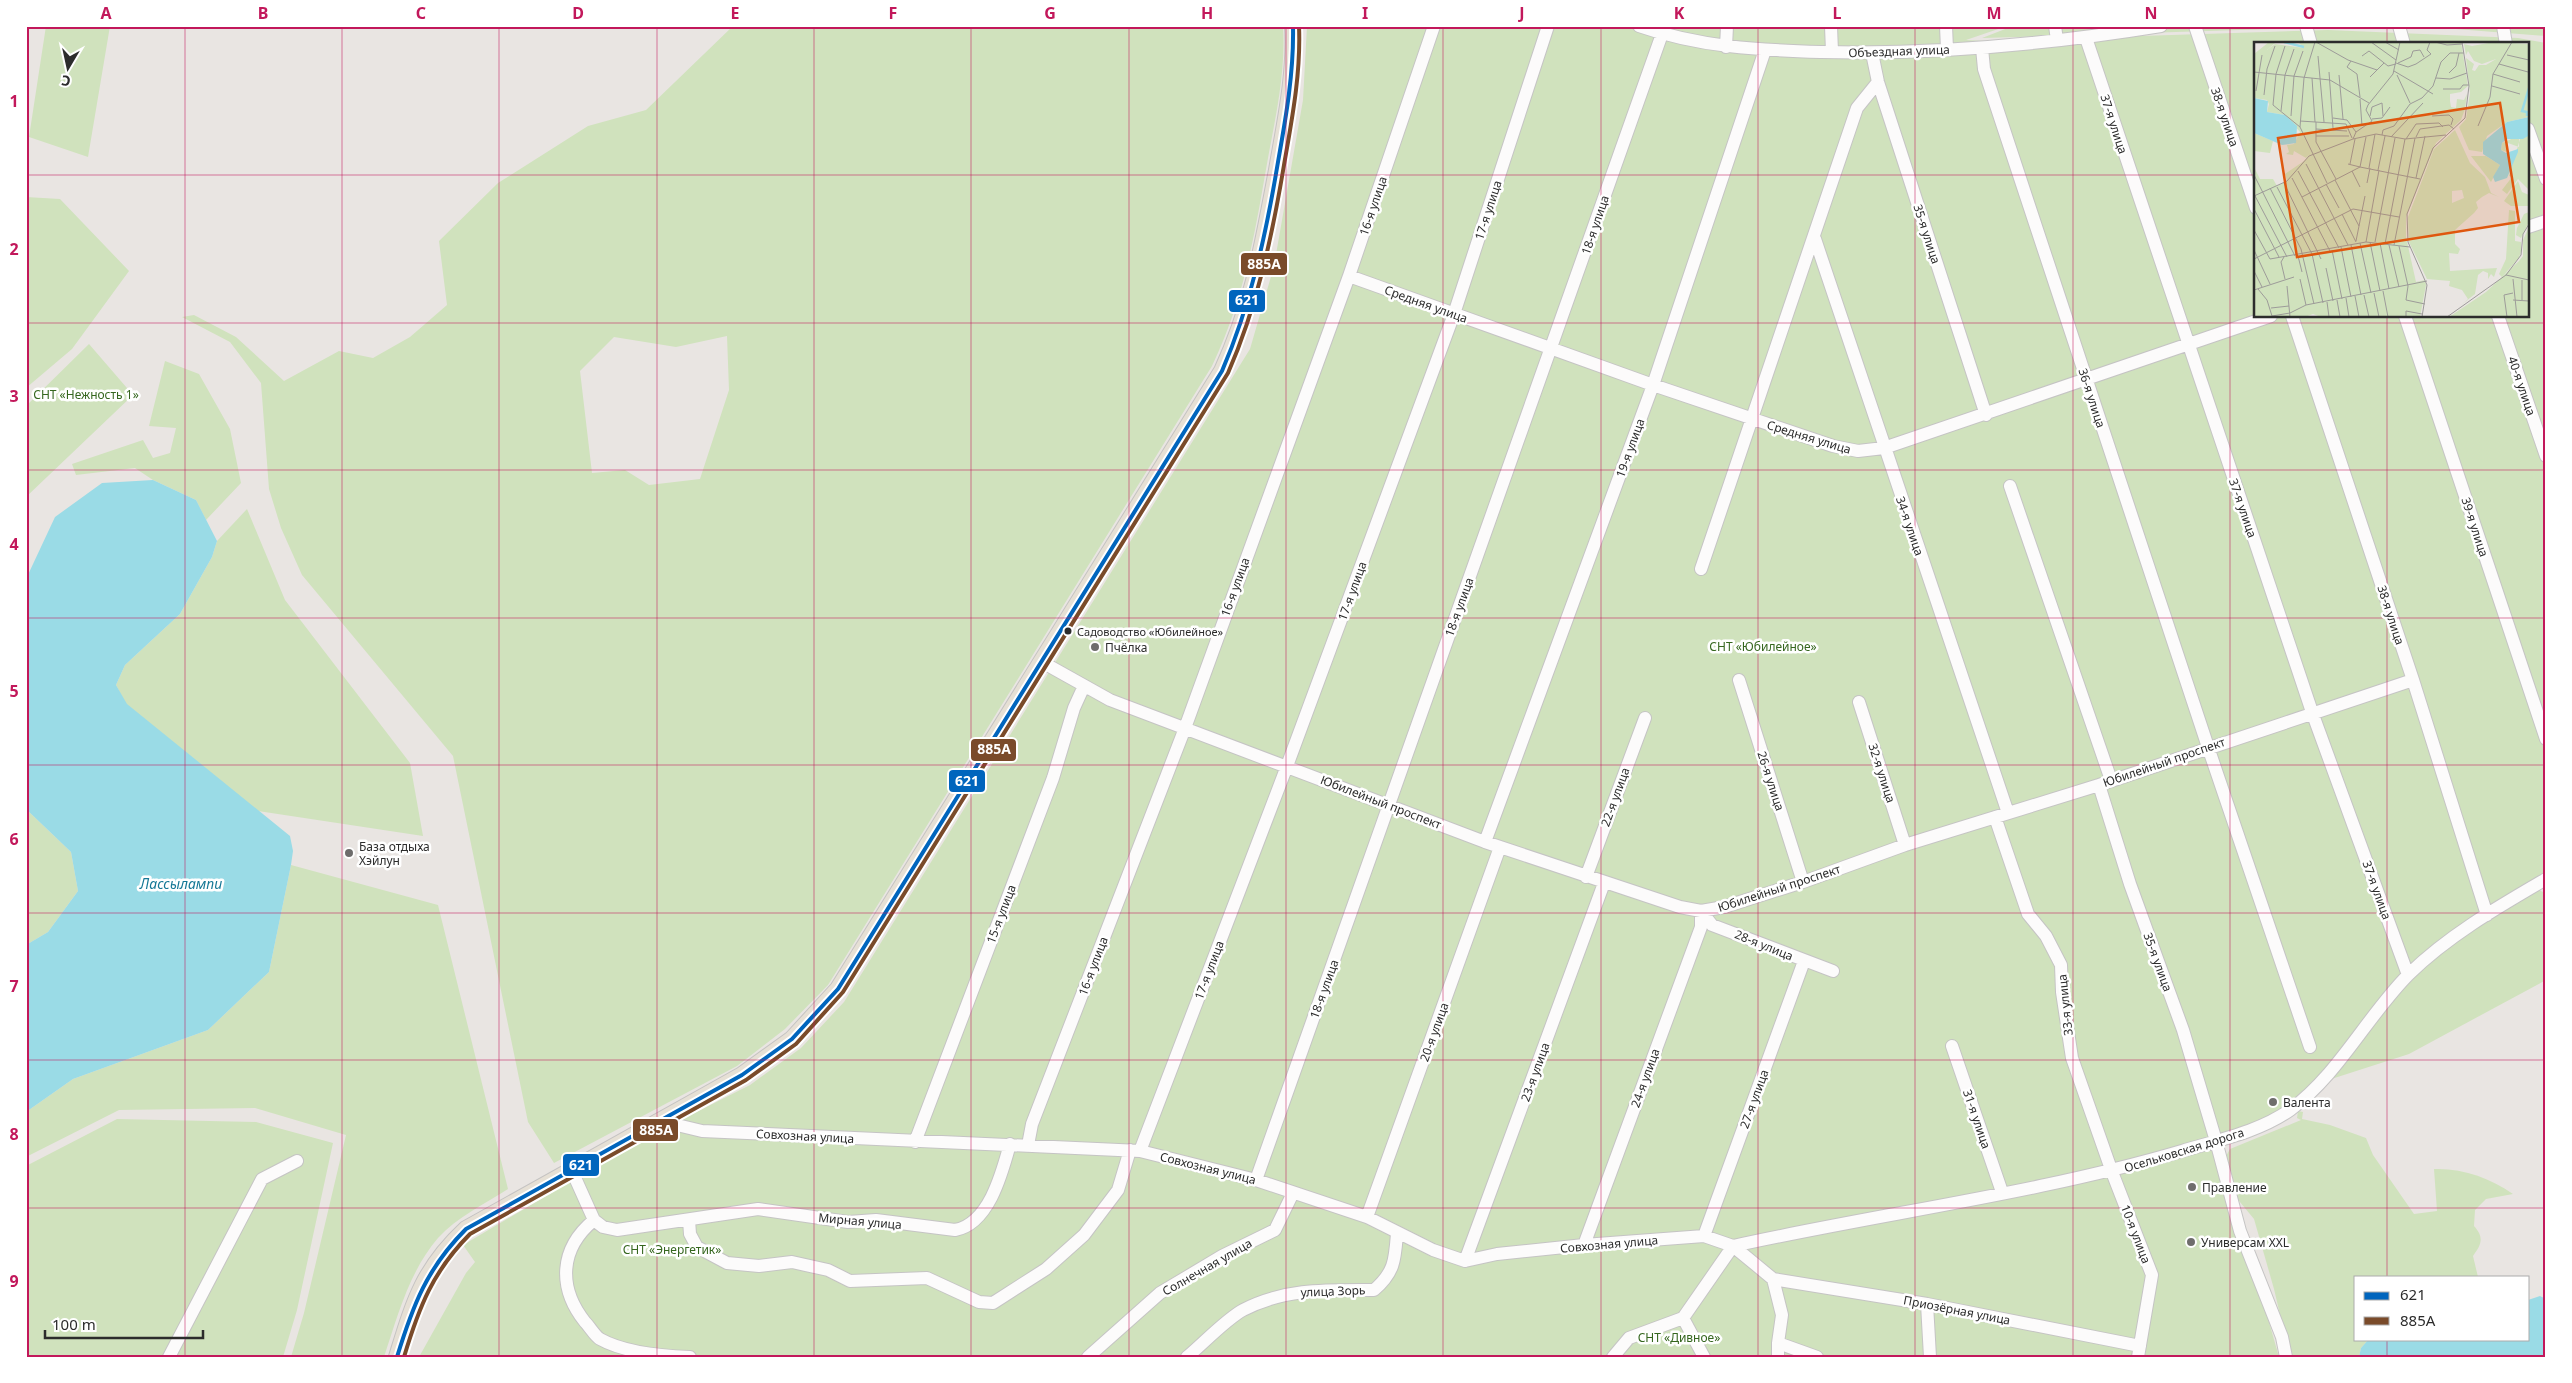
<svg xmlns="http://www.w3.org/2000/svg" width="2572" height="1383" font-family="'Noto Sans',sans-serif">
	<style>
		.green { fill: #d0e2bd; fill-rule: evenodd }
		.water { fill: #9adbe6 }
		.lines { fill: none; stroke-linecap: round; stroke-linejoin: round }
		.minor-casing { stroke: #c5c4c4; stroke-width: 14 }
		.major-casing { stroke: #c5c3c2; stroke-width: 18 }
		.minor { stroke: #fcfbfb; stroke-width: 12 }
		.major { stroke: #e6e0d5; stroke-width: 16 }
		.bus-1-casing { stroke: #fff; stroke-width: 8 }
		.bus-2-casing { stroke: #fff; stroke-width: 8 }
		.bus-1 { stroke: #0065bd; stroke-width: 4 }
		.bus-2 { stroke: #7a4b2a; stroke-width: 4 }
		.grid { fill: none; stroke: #c2185b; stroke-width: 1; stroke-opacity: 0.55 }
		.bus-dot { fill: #2c2c2c; stroke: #fff; stroke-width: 2 }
		.poi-dot { fill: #6e6d6c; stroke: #fff; stroke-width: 2 }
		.labels { text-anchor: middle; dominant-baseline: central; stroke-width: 5; stroke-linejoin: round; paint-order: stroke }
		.bus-label { font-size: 11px; fill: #2c2c2c; stroke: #fff; text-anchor: start }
		.street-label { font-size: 12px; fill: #2c2c2c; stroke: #fff }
		.park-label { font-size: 12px; fill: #35661e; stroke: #fff }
		.poi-label { font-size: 12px; fill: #2c2c2c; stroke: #fff; text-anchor: start }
		.water-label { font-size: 14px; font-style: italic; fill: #157896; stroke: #fff }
		.inset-river { fill: none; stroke: #9adbe6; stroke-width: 2.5 }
		.inset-road { fill: none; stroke: #9d9b99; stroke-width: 1 }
		.view { fill: #df570e; fill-opacity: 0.15; stroke: #df570e; stroke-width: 2.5 }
		.inset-edge { fill: none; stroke: #2c2c2c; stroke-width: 2.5 }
		.line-badge { stroke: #fff; stroke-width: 2 }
		.badge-label { font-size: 14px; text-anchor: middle; font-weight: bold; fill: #fff }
		.neatline { fill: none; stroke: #c2185b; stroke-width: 2 }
		.grid-label { font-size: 16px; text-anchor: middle; font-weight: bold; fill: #c2185b }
	</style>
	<rect width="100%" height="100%" fill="#e9e5e2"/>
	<!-- green -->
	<path class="green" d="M46,26H110L88,157L29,137Z
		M733,26H1283C1286,70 1276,115 1268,158C1255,232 1245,297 1212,366L828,985L785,1029L737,1066L554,1163L528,1122L453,756L302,575L281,528L269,489L261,383L230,342L182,317L194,315L236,337L284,381L339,351L373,358L410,337L447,305L439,241L498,183L588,126L646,110ZM727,336L729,390L700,479L649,485L625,470L592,473L580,371L614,337L676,347Z
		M1307,26H2007L1966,40L1986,41L2328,30L2518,38L2546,43V887L2538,890L2546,893V980L2409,1054L2319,1083L2290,1110L2217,1141L2279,1357H419L466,1273L475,1262L463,1245L643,1139L750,1085L801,1048L844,1002L1250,349L1274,266L1303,100ZM2256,44H2528V316H2256Z
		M2013,26H2369L1982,38Z
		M2417,26H2546V36Z
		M26,197L60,199L129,271L72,349L26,388Z
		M89,344L133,395L26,497V406Z
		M165,361L199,374L230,429L241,483L206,520L196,500L153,480L135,468L76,475L72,464L143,440L153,458L170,453L176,428L149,426Z
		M247,509L285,600L410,763L423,836L258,811L126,704L116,685L125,665L180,614L212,557L217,541Z
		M26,809L71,852L78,891L48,932L26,945Z
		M291,865L438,905L508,1189C485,1204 457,1217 438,1238C409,1272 398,1315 384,1357H291L304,1313L346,1135L255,1108L119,1110L26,1157V1112L73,1079L208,1030L269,972Z
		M2298,1111L2303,1112L2302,1119L2330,1125L2366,1138L2373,1155L2414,1214L2437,1211L2434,1169C2463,1168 2490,1178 2513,1194L2486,1199L2475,1210L2474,1226C2484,1237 2482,1244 2473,1256L2478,1277H2356V1339H2369L2361,1348L2359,1357H2290L2274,1289L2254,1219L2235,1196L2225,1158L2230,1149L2301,1120L2297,1118Z
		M117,1119L256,1122L333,1143L297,1310L283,1357H26V1166Z"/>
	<!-- water -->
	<path class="water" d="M153,480L196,500L217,541L212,557L180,614L125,665L116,685L127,704L290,836L293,851L291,865L269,972L208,1030L73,1079L26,1112V945L48,932L78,891L71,852L26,809V579L55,517L102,483Z
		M2540,1296L2546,1299V1357H2359L2361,1348L2369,1339H2528V1300Z"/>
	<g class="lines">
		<!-- minor casing -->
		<g class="minor-casing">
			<path id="minor" d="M1639,26C1699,47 1758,50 1821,52C1935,55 2049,44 2161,26
				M1831,26L1832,52
				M1946,26L1947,49
				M2055,26L2057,40
				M2195,26L2256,208
				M2306,26L2311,44
				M2399,26L2404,44
				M2503,26L2506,44
				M2086,38L2312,712L2408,975
				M1726,47L1727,26
				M1982,48L1984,69L2208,747L2310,1047
				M1872,53L1878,82L1986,415
				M2528,129L2546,179
				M2528,227L2546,221
				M1815,239L2008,813
				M1349,276L1653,385L1833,446L1858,451L1884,448L2271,316
				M2292,316L2413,680L2487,915
				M2405,316L2546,739
				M2498,316L2546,456
				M2010,486L2111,780
				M1701,569L1857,108L1878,82
				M1042,662L1110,700L1485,842L1680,907L1701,911L1724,907L1803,882L1905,845L2099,785L2413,680
				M1739,680L1803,882
				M1859,702L1905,845
				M2099,785L2130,884L2183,1030L2216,1141L2240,1231L2282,1337L2286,1357
				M1995,817L2028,914L2046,936L2061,965L2062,992L2072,1058L2112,1172L2152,1275L2138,1357
				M1485,842L1653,385L1765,50
				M1586,877L1645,718
				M1701,911L1712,925L1833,971
				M1952,1046L2002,1192
				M670,1115L677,1125L702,1131L1140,1151L1256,1180L1367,1217L1433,1250L1465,1261L1497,1254L1584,1245L1704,1236L1733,1246L1773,1279L1782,1315L1778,1343V1357
				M915,1142L1053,778L1074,708L1084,686
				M1028,1145L1032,1124L1185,728L1349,276L1434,26
				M1140,1151L1287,766L1454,314L1548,26
				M572,1171L594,1220L603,1227L617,1230L758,1209L848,1222L876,1220L955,1230C989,1224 1002,1173 1010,1144
				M1256,1180L1662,34
				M1367,1217L1500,847
				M594,1220C559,1249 558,1288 585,1322C590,1327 595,1336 600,1339C625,1353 662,1356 690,1357
				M689,1220L690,1234L697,1247L727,1263L759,1266L792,1262L828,1270L850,1281L927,1278L979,1302L993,1303L1046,1269L1084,1235L1118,1190L1130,1150
				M1704,1236L1804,961
				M1584,1245L1701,927V911
				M1733,1246C1882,1213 2036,1194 2182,1151C2218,1140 2259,1132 2290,1110C2339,1074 2367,1016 2409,974C2449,935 2498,907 2546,879
				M1465,1261L1604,883
				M1773,1279L1927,1304L2140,1346
				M1927,1304L1930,1357
				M1683,1318L1704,1357
				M1778,1343L1817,1357
				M169,1357L262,1179L297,1161
				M1088,1357L1160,1293L1222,1256L1275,1230L1293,1193
				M1187,1357C1204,1343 1225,1320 1243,1310C1285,1288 1329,1290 1374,1290C1395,1272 1395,1259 1397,1233
				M1613,1357L1629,1338L1683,1318L1733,1246"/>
		</g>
		<!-- major casing -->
		<g class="major-casing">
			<path id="major" d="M397,1357C414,1302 423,1269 466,1229L742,1075L792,1039L838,989L1222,371C1254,302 1263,243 1277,170C1285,123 1296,74 1293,26"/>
		</g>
		<!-- minor -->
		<use href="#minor" class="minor"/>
		<!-- major -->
		<use href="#major" class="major"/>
		<!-- bus-1 casing -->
		<g class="bus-1-casing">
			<path id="bus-1" d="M397,1357C413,1305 427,1268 466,1229L742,1075L792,1039L838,989L1222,371C1251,304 1266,234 1278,162C1286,117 1294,72 1293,26"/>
		</g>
		<!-- bus-2 casing -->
		<g class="bus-2-casing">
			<path id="bus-2" d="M404,1357C419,1307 433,1271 470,1234L746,1080L796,1044L843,992L1228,373C1257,307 1272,237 1284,165C1292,119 1301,73 1299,26"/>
		</g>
		<!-- bus-1 -->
		<use href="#bus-1" class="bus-1"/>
		<!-- bus-2 -->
		<use href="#bus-2" class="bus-2"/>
	</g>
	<!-- grid -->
	<path class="grid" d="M185,26V1357M342,26V1357M499,26V1357M657,26V1357M814,26V1357M971,26V1357M1129,26V1357M1286,26V1357M1443,26V1357M1601,26V1357M1758,26V1357M1915,26V1357M2073,26V1357M2230,26V1357M2387,26V44M26,175H2256M2528,175H2546M2387,316V1277M26,323H2546M26,470H2546M26,618H2546M26,765H2546M26,913H2546M26,1060H2546M26,1208H2546M2387,1339V1357"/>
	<!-- markers -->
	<circle class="bus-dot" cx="1068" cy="631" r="4.5"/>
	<g class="poi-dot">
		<circle cx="1095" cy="647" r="5"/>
		<circle cx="349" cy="853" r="5"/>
		<circle cx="2273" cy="1102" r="5"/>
		<circle cx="2192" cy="1187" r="5"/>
		<circle cx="2191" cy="1242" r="5"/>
	</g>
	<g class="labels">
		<!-- bus labels -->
		<g class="bus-label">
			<text x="1077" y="631">Садоводство «Юбилейное»</text>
		</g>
		<!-- street labels -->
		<g class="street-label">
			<text transform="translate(1899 51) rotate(-2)">Объездная улица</text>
			<text transform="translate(2225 117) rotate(71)">38-я улица</text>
			<text transform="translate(2114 124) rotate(72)">37-я улица</text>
			<text transform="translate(1373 206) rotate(-71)">16-я улица</text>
			<text transform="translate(1488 210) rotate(-72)">17-я улица</text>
			<text transform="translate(1595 225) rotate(-71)">18-я улица</text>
			<text transform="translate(1927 234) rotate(72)">35-я улица</text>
			<text transform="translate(1426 304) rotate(20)">Средняя улица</text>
			<text transform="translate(2522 386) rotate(71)">40-я улица</text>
			<text transform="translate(2092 398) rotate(72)">36-я улица</text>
			<text transform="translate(1809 437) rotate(17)">Средняя улица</text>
			<text transform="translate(1630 448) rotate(-70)">19-я улица</text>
			<text transform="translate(2243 508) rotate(71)">37-я улица</text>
			<text transform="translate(1910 526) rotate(71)">34-я улица</text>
			<text transform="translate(2475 527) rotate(72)">39-я улица</text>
			<text transform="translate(1235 587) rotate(-70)">16-я улица</text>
			<text transform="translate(1352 591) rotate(-70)">17-я улица</text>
			<text transform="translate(1459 607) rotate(-70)">18-я улица</text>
			<text transform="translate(2391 615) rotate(72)">38-я улица</text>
			<text transform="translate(2164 762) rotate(-19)">Юбилейный проспект</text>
			<text transform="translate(1882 773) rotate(72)">32-я улица</text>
			<text transform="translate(1771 781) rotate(72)">26-я улица</text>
			<text transform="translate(1615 797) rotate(-70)">22-я улица</text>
			<text transform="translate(1381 802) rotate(21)">Юбилейный проспект</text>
			<text transform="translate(1779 888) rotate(-18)">Юбилейный проспект</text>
			<text transform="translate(2377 890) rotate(70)">37-я улица</text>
			<text transform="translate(1001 914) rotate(-69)">15-я улица</text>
			<text transform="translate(1764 945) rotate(22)">28-я улица</text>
			<text transform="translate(2158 962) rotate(70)">35-я улица</text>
			<text transform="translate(1093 966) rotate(-69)">16-я улица</text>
			<text transform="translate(1209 970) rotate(-69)">17-я улица</text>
			<text transform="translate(1324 989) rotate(-70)">18-я улица</text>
			<text transform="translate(2065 1005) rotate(-96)">33-я улица</text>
			<text transform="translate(1434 1032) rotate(-70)">20-я улица</text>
			<text transform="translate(1535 1072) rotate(-70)">23-я улица</text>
			<text transform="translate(1645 1078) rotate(-70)">24-я улица</text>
			<text transform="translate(1754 1099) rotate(-70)">27-я улица</text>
			<text transform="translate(1977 1119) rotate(71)">31-я улица</text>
			<text transform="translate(805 1136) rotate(3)">Совхозная улица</text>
			<text transform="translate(2184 1150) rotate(-17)">Осельковская дорога</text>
			<text transform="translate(1208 1168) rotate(14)">Совхозная улица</text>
			<text transform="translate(860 1221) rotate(5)">Мирная улица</text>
			<text transform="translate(2136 1234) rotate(69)">10-я улица</text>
			<text transform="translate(1609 1244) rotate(-5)">Совхозная улица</text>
			<text transform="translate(1207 1267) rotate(-30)">Солнечная улица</text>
			<text transform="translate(1333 1291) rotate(-2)">улица Зорь</text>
			<text transform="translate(1957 1310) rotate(11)">Приозёрная улица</text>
		</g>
		<!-- park labels -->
		<g class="park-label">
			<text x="86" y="394">СНТ «Нежность 1»</text>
			<text x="1763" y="646">СНТ «Юбилейное»</text>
			<text x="672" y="1249">СНТ «Энергетик»</text>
			<text x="1679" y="1337">СНТ «Дивное»</text>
		</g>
		<!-- poi labels -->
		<g class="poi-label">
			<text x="1105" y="647">Пчёлка</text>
			<text x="359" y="846">База отдыха<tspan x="359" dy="14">Хэйлун</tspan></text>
			<text x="2283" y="1102">Валента</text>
			<text x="2202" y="1187">Правление</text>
			<text x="2201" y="1242">Универсам XXL</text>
		</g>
		<!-- water labels -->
		<g class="water-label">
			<text x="181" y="883">Лассылампи</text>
		</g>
	</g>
	<!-- overview -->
	<g transform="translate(2254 42)">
		<rect width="275" height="275" fill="#e9e5e2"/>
		<path d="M15,0L21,1L13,8L21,2L50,6L44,0H207L214,44L207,50L196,52V59L197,65L202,66L203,57L210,58L213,52L211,67L207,78L182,101L152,175V195L162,240L171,238L172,243L166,275H67L59,272L51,275H0V125L6,137H19L23,144L33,139L31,132L50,119L57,112L52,116L40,109L39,113L32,112L35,110L33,103L40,102L46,90L31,73L13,70L15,62L13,58L0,56V12ZM240,0L275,2V75L253,80L233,94L228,110L215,108L205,85L212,77L216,51L212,16L220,22L218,28L221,29L225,23H232L242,17L228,22L220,19L214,9L212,13L210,2L218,4ZM201,88L216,121L231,135L237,151L245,155L235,151L228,155L222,160L224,166L220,171L201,188V202L206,207L204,212L195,211L196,229L243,226L240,235L237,232L234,237V231L229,229L224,233L221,252L207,263L214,257L208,248L195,244L196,239L173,237L155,200L154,175L180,107ZM208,148L210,156L198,161V149ZM0,91L19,99L16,111L0,109ZM275,92V148L264,137L253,152L248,148L258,135L255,134L266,97ZM262,95L265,97V105L254,101L253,109L256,111L247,108L248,101ZM217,114H232L246,123L237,140ZM264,139L268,150L275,153V164H257L250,159ZM255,168L261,169V199L267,200V209L265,216L248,235L245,232L252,217ZM275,170V180L267,196L262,193L263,186L270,172ZM275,185V275H195L232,250L265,219L269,214V198Z" fill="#d0e2bd" fill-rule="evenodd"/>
		<path d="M0,56L14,59L13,70L31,73L43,84L42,101L28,103L0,91ZM275,75L274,94L269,97H253L248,101L247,108L252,111L264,107V110L253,136L241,140L239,135L246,123L229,112V100L253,80Z" fill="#9adbe6"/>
		<path class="inset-river" d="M30,0L50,5M273,74V70L268,69L275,46"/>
		<path class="inset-road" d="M61,0L50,36L46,85L73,141M62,0L94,18L123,28M117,0L142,18M131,0L145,8M181,0L193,3L208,2M31,4L22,32L19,63L46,85M253,13L275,18M64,14L70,80M108,14L115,9L134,24L142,22M97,19L93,25L103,32L106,55M142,21L154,25L162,22L177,12L173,8L176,0M144,21L157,15L159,9L166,8L170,15M245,22L274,30M140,29L179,52M0,30L76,38L115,61M75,30L79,86M195,31L202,24L205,11M239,32L266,40M85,33L89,77M143,33L156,61M116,35L130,21M58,36L61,80M182,36L196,37L213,31M238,44L266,52M189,47H206L209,43H215M2,49L8,13M10,53L13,27L21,4M106,57L108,84M27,69L31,33L40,7M37,74L40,34L49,9M116,74L118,65L128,61L129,74M178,74L195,73L199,77L197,83M79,76L93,78L102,90M118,77L128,76L136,65M46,79L92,82L98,96M62,80V100L82,137M224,84L236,55L239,32L258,0M62,87L93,89M128,93L129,88L140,84L156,62L168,56L179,44L187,20L196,11H210M62,94H95M137,95L169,61M162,95L166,87L195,83L200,87M99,97L102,90L118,79L112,68L114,63L139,32L146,0M152,97L162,82L185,81L189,85M52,122L94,203M94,122L106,125L112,95M96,122L101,97M115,126L121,92M124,128L131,94M44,129L85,206M98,129L106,145M0,133L41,214M38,136L76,209M162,136L171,94M81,138L105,184M30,141L67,217M113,141L116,126M72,142L85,166M23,145L58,212L69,261M16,146L47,207L60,262M0,152L33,215M0,154L33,139L55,114L99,97L122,92L151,97L192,93M48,155L106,125L166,137M0,167L25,215M88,172L102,200M0,188L16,217L112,200L156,205M102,199L111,154M112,200L125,128M116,200L126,249M121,200L141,96M106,201L117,251M126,201L135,247M131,202L151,97M97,203L107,253M135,203L145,245M140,203L161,96M145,204L154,244L152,258L171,262M87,205L97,255M0,208L16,242M78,208L88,257M44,214L48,230M30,215L27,220L31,237M0,217L99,167L145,175M72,226L79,259M0,229L8,245M252,233L275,238M46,237L52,263M259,237L263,275M268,238V258M33,244L36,275M4,247L13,258L18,274M0,248L40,235M129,249L134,275M120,251L125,275M110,253L115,275M101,254L105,275M92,256L95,275M83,258L86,275M259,258L275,259M73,260L75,275M17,266L35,264M18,274L36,271L52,263L173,239M152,275V269L168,272M168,275L173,243L154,200L153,172L179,106L211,76L215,44L208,0M193,275L252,233L267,213L269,192L275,182M253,275L250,253L259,251"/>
		<path class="view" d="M246,61L265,180L43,215L24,96Z"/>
		<rect width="275" height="275" class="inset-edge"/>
	</g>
	<g class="line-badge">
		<rect x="1240" y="252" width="48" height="24" rx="5" fill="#7a4b2a"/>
		<rect x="1228" y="289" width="38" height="24" rx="5" fill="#0065bd"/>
		<rect x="970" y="738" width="47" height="24" rx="5" fill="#7a4b2a"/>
		<rect x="948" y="769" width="38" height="24" rx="5" fill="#0065bd"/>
		<rect x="632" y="1118" width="47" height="24" rx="5" fill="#7a4b2a"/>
		<rect x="562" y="1153" width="38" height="24" rx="5" fill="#0065bd"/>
	</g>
	<g class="badge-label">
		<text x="1264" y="269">885А</text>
		<text x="1247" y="305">621</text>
		<text x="994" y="754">885А</text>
		<text x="967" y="786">621</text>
		<text x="656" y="1135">885А</text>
		<text x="581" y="1170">621</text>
	</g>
	<!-- border -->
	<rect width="2572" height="1383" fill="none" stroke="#ffffff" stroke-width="55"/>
	<!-- legend -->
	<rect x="2354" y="1276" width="175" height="65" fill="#ffffff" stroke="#ababab"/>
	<rect x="2364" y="1292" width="25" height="8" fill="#0065bd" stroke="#ababab"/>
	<text x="2400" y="1300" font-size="15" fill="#2c2c2c">621</text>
	<rect x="2364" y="1317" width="25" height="8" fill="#7a4b2a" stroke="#ababab"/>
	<text x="2400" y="1326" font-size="15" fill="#2c2c2c">885А</text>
	<!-- north arrow -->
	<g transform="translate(68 68) rotate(189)" stroke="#ffffff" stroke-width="4" paint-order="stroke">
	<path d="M0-4L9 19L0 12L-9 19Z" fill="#2c2c2c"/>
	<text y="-8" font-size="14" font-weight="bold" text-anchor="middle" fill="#2c2c2c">С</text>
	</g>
	<!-- scale -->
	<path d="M45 1330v8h158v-8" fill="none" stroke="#2c2c2c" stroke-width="2.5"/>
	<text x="52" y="1330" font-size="15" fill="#2c2c2c" stroke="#ffffff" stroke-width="4" paint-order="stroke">100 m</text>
	<rect x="28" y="28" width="2516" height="1328" class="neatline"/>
	<g class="grid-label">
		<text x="106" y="19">A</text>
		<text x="263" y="19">B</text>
		<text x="421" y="19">C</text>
		<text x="578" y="19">D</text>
		<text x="735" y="19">E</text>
		<text x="893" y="19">F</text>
		<text x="1050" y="19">G</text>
		<text x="1207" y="19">H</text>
		<text x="1365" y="19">I</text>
		<text x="1522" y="19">J</text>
		<text x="1679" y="19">K</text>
		<text x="1837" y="19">L</text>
		<text x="1994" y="19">M</text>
		<text x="2151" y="19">N</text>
		<text x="2309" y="19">O</text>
		<text x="2466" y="19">P</text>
		<text x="14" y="107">1</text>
		<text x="14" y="255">2</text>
		<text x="14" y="402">3</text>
		<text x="14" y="550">4</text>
		<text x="14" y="697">5</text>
		<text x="14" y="845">6</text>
		<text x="14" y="992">7</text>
		<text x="14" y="1140">8</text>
		<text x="14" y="1287">9</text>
	</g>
</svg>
